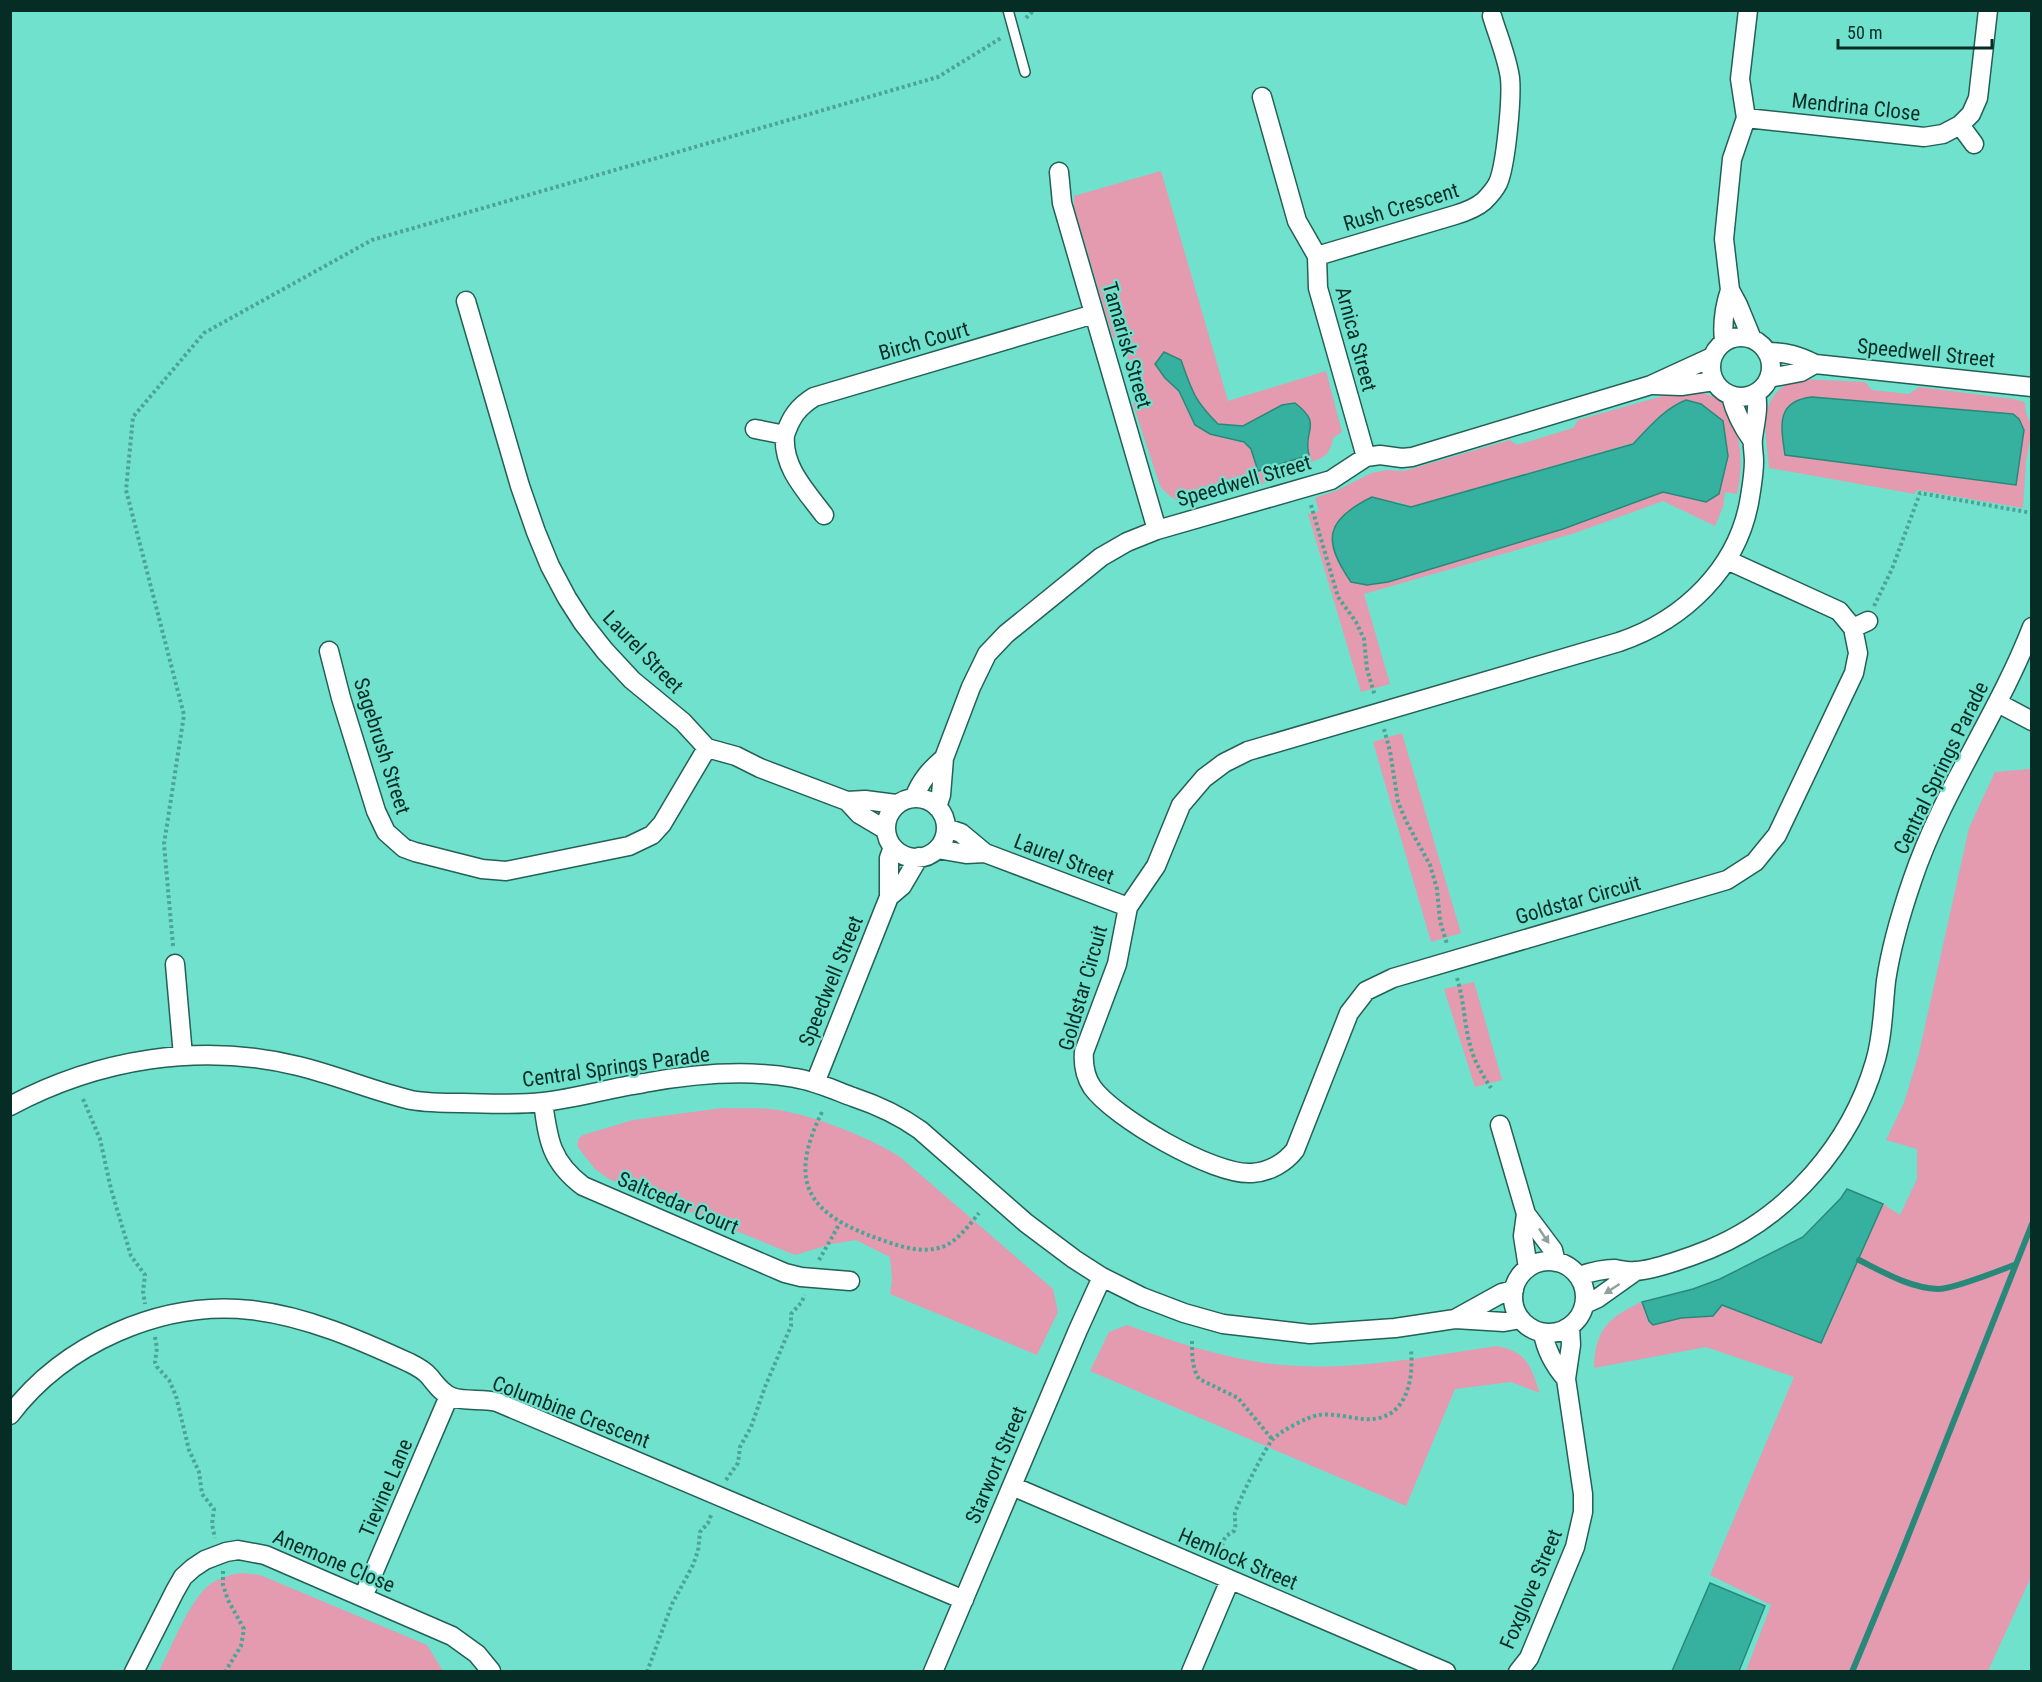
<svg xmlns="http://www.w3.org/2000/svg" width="2042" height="1682" font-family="'Roboto Condensed',sans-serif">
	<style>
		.green { fill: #e49aaf; fill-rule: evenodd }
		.water { fill: #37b19f; stroke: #28897b; stroke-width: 1.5 }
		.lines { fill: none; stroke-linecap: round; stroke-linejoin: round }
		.stream { stroke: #28897b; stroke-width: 6 }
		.service-casing { stroke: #236056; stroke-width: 12 }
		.minor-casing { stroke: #236056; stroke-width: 21 }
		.path { stroke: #4ca495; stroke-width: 4; stroke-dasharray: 3 3; stroke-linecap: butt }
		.service { stroke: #fff; stroke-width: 9 }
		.minor { stroke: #fff; stroke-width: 18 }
		.oneway { fill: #8fa09d }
		.labels { text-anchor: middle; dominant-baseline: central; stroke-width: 4.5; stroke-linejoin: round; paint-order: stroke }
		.street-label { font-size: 21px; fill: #062c26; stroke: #70e1cd }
	</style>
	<rect width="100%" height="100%" fill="#70e1cd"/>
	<!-- green -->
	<path class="green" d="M1161,171L1228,401L1326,371L1342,432L1333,438C1330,461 1315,460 1295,466V475L1193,503C1178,503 1170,498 1160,486L1133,404L1138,394L1122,340L1113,338L1074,207V196ZM1181,360C1192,391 1194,400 1218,424L1243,426L1282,405L1309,438L1307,446L1254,457C1247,438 1240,445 1227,437C1215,430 1183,404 1180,392C1177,383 1181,369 1181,360Z
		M1799,379L1865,382L1872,390L1909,394L1919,387L2013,399L2025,402L2026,413L2031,425V434L2026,461L2023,508L1917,490L1915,494L1769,468C1766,431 1755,394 1799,379Z
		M1698,392C1705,394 1715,396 1720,401C1742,424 1744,464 1737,494L1725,492L1723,507L1715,526L1663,501L1575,533L1364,594L1390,684L1361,692L1308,514L1319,511L1315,498L1338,490L1371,473L1387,470L1404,471L1510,440L1517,445L1573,428L1578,420L1670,394ZM1673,406L1723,421L1728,457L1719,494L1706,502L1663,492L1563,529L1388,582L1367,585L1396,501L1411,507L1633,443L1656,419Z
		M1402,733L1461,933L1431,942L1373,742Z
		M2029,769L2031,771V1577L1988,1671H1746L1771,1605L1710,1575L1794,1377L1706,1347L1594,1368C1595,1330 1608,1317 1642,1302L1649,1321L1653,1325L1681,1318L1713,1316L1722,1305L1821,1342L1883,1204L1900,1215L1917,1179V1149L1886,1140L1904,1103L1919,1053L1969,828L1995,772Z
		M1474,982L1502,1080L1475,1087L1444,989Z
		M722,1108C740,1109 760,1107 778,1110C815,1116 869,1137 900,1157L1053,1289L1058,1312L1037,1355L890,1294L892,1280L890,1257L856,1240L832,1244L795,1255L609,1179L595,1169L577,1146L579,1138L583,1135L633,1120Z
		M1127,1325C1172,1341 1217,1356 1264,1363C1341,1374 1422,1357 1497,1346C1528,1352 1530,1366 1540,1393L1511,1382L1455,1389L1406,1506L1090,1371L1109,1332Z
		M242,1573L260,1575L427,1645L443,1671H159C171,1648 189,1602 208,1586C217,1578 231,1574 242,1573Z"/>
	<!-- water -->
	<path class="water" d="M1164,352L1181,360C1192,391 1194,400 1218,424L1243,426L1282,405L1295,403C1324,425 1302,430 1309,455L1258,471L1251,449L1244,442L1210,434L1195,425L1179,391L1165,378L1155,364Z
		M1812,397L2013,414L2019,419L2024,430L2016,485L1785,455C1781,427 1775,401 1812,397Z
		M1686,400L1701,404L1723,421L1728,456L1719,494L1706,502L1663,492L1563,529L1388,582L1367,585L1351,582C1322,540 1325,520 1372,497L1411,507L1633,444C1650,426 1664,409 1686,400Z
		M1847,1189L1883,1204L1821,1343L1722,1305L1713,1316L1681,1318L1653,1325L1649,1321L1642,1302L1693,1289L1720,1279L1803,1237L1841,1198Z
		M1710,1583L1765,1606L1739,1671H1672Z"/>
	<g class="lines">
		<!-- stream -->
		<path class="stream" d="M1859,1260C1883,1272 1910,1288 1938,1289C1954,1289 1998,1271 2014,1265
			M1852,1672L1899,1559L2032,1224"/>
		<!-- service casing -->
		<g class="service-casing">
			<path id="service" d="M1008,10L1025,72"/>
		</g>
		<!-- minor casing -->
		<g class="minor-casing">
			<path id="minor" d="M1748,10L1740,79L1746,118L1732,159L1724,239L1730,290L1738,305L1752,339
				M1262,97L1297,221L1317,256L1318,288L1366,457
				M1746,118L1924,137L1943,134L1960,125L1974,144
				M1960,125L1971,114L1978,98L1988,10
				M1059,172L1062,203L1157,530
				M1317,256L1455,215C1465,212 1476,208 1484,201C1489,196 1495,189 1498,183C1506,165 1512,98 1510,78C1507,57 1498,36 1492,16
				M466,301L520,486L536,532L550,566L567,598L583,623L605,651L632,680L683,722L707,748L736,756L760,768L847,801L865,800L896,804
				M1711 367a30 30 0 1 1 60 0a30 30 0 1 1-60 0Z
				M1724,341C1722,323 1724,308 1730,290
				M1768,352C1786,352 1799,356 1815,364L2032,387
				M1769,378L1801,372L1815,364
				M1653,385L1681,386L1714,381
				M1756,393C1759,410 1755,422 1753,438C1752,446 1754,453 1754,461C1754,473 1752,485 1750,497C1739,568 1684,620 1619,642L1248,751L1224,763L1204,778L1181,805L1156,866L1128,907L1117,964L1084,1052C1083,1064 1085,1076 1092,1087C1113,1117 1214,1176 1252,1173C1269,1172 1285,1163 1295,1150L1349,1013L1366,991L1393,978L1727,880L1755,862L1777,835L1854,673L1858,653L1853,628
				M1731,396C1735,412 1742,426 1752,440
				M755,429L785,435C791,417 798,407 814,397L1094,314
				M785,435C782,467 806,491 824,515
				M1727,560L1839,611L1853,628L1868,621
				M329,651L341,698L376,811L386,832L404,848L415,852L482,869L506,871L629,846L652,835L662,824L707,748
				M1998,703L2032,721
				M914,798C921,780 930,770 944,758
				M886 828a30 30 0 1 1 60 0a30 30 0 1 1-60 0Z
				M847,801L859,814L886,830
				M937,807L941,795L944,758L971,687L987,654L1006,634L1101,557L1127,542L1157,530L1331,480L1366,457L1380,455L1402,458L1412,457L1651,385L1712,357
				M946,828L961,833L985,853
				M937,849L966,854L985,853L1128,907
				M889,897L902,886L919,857
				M175,964L183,1056
				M815,1083L889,897V858L893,847
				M543,1102C548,1140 551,1162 583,1186L785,1273L801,1277L850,1281
				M10,1106C98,1059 200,1042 298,1066C336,1075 373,1091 411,1100C428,1103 445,1103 462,1103C489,1104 516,1105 543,1102C577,1098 610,1088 644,1083C693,1074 746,1069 795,1078C815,1081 834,1090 853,1097C877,1105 899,1115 920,1130L1026,1223L1074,1259L1102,1277L1142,1297L1184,1313L1223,1324L1310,1334L1395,1328L1455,1319L1504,1322L1521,1319
				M1500,1125L1526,1214L1553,1250L1556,1262
				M1526,1214L1523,1236L1528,1268
				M1513 1297a36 36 0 1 1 72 0a36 36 0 1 1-72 0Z
				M1579,1276C1591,1272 1601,1269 1614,1269C1621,1270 1629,1272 1636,1271C1654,1270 1693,1256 1710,1249C1789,1216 1851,1144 1875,1062C1883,1036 1883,1008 1886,981C1891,947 1901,913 1912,881C1942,791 1998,715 2032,627
				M1585,1304L1598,1298L1636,1271
				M1455,1319L1502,1293L1514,1290
				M1543,1333C1546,1351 1554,1365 1566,1379
				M10,1415C64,1344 161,1300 251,1310C306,1316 360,1340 410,1363C416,1366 424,1370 429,1376C436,1384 441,1393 452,1397C466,1402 482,1398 497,1402L964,1600
				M1012,1486L1446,1672
				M363,1597L449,1396
				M134,1672L175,1591L183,1577L193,1568L205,1560L226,1552L238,1550L265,1555L452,1636L477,1654L491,1671
				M933,1672L1078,1330L1102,1277
				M1191,1672L1230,1580
				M1518,1672L1529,1658L1575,1547L1583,1512V1494L1566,1379L1571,1345L1570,1327"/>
		</g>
		<!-- path -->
		<path class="path" d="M1026,18L1034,10
			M1311,505L1338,597L1356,622L1364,639L1367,669L1375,696
			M1874,606L1892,569L1920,493L2032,513
			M1384,729L1390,751L1398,802L1406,821L1430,865L1437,889L1440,921L1447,944
			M173,946L164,844L184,715L126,490L133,417L204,333L372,240L938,77L1001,38
			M1457,978C1464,1000 1464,1023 1470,1045C1474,1061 1482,1074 1491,1088
			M83,1099L100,1139L111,1189L131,1256L145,1275L143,1291L145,1304
			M822,1112C787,1183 808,1214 879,1239C899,1246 921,1254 942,1247C957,1242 969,1225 979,1213
			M819,1260L840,1223
			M155,1337L157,1348L155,1362L157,1367L169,1380L176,1396L189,1450L199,1472L202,1494L214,1509L212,1524L215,1538
			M1192,1341C1192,1354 1192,1368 1199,1379L1238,1398L1272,1439
			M726,1480L738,1463L740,1447L751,1427L765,1387L791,1326V1314L801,1303L805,1295
			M1226,1557L1222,1543L1226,1536L1234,1531C1237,1524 1234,1519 1235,1513C1237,1504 1267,1444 1273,1439C1281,1431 1307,1417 1318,1415C1333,1413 1350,1418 1364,1419C1405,1422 1414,1383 1411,1350
			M223,1571V1585L228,1600L244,1629L241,1646L225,1672
			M647,1672L672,1604L693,1565L698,1551L700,1532L708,1523L712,1513"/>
		<!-- service -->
		<use href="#service" class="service"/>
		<!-- minor -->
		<use href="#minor" class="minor"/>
	</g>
	<!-- one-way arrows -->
	<defs><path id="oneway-solid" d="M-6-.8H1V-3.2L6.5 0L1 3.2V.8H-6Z" transform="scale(1.5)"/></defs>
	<g class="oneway">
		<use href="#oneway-solid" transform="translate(1544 1236) rotate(56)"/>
		<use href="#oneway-solid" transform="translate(1612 1289) rotate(147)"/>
	</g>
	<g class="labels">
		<!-- street labels -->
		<g class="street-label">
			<text transform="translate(1856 107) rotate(6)">Mendrina Close</text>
			<text transform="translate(1401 207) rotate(-17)">Rush Crescent</text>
			<text transform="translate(1356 339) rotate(75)">Arnica Street</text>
			<text transform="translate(924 341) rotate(-16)">Birch Court</text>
			<text transform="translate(1127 345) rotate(74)">Tamarisk Street</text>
			<text transform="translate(1926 353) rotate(6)">Speedwell Street</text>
			<text transform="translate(1244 481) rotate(-16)">Speedwell Street</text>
			<text transform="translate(643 652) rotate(46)">Laurel Street</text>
			<text transform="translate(382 746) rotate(72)">Sagebrush Street</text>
			<text transform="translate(1941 768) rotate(-64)">Central Springs Parade</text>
			<text transform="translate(1064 859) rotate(21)">Laurel Street</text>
			<text transform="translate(1578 900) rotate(-16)">Goldstar Circuit</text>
			<text transform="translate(831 981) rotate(-68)">Speedwell Street</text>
			<text transform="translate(1083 988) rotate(-74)">Goldstar Circuit</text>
			<text transform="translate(616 1067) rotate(-8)">Central Springs Parade</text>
			<text transform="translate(678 1203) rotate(23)">Saltcedar Court</text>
			<text transform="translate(571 1412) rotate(21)">Columbine Crescent</text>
			<text transform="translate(996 1465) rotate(-67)">Starwort Street</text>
			<text transform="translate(386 1488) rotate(-67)">Tievine Lane</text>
			<text transform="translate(1238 1559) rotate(23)">Hemlock Street</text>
			<text transform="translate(334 1561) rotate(23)">Anemone Close</text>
			<text transform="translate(1531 1589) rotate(-67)">Foxglove Street</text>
		</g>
	</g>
	<!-- border -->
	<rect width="2042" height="1682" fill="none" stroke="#062c26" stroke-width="24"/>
	<!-- scale -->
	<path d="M1838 39v9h154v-9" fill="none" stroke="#062c26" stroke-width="3"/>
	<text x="1847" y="39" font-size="18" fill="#062c26" stroke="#70e1cd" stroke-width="4.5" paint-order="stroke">50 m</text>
</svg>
